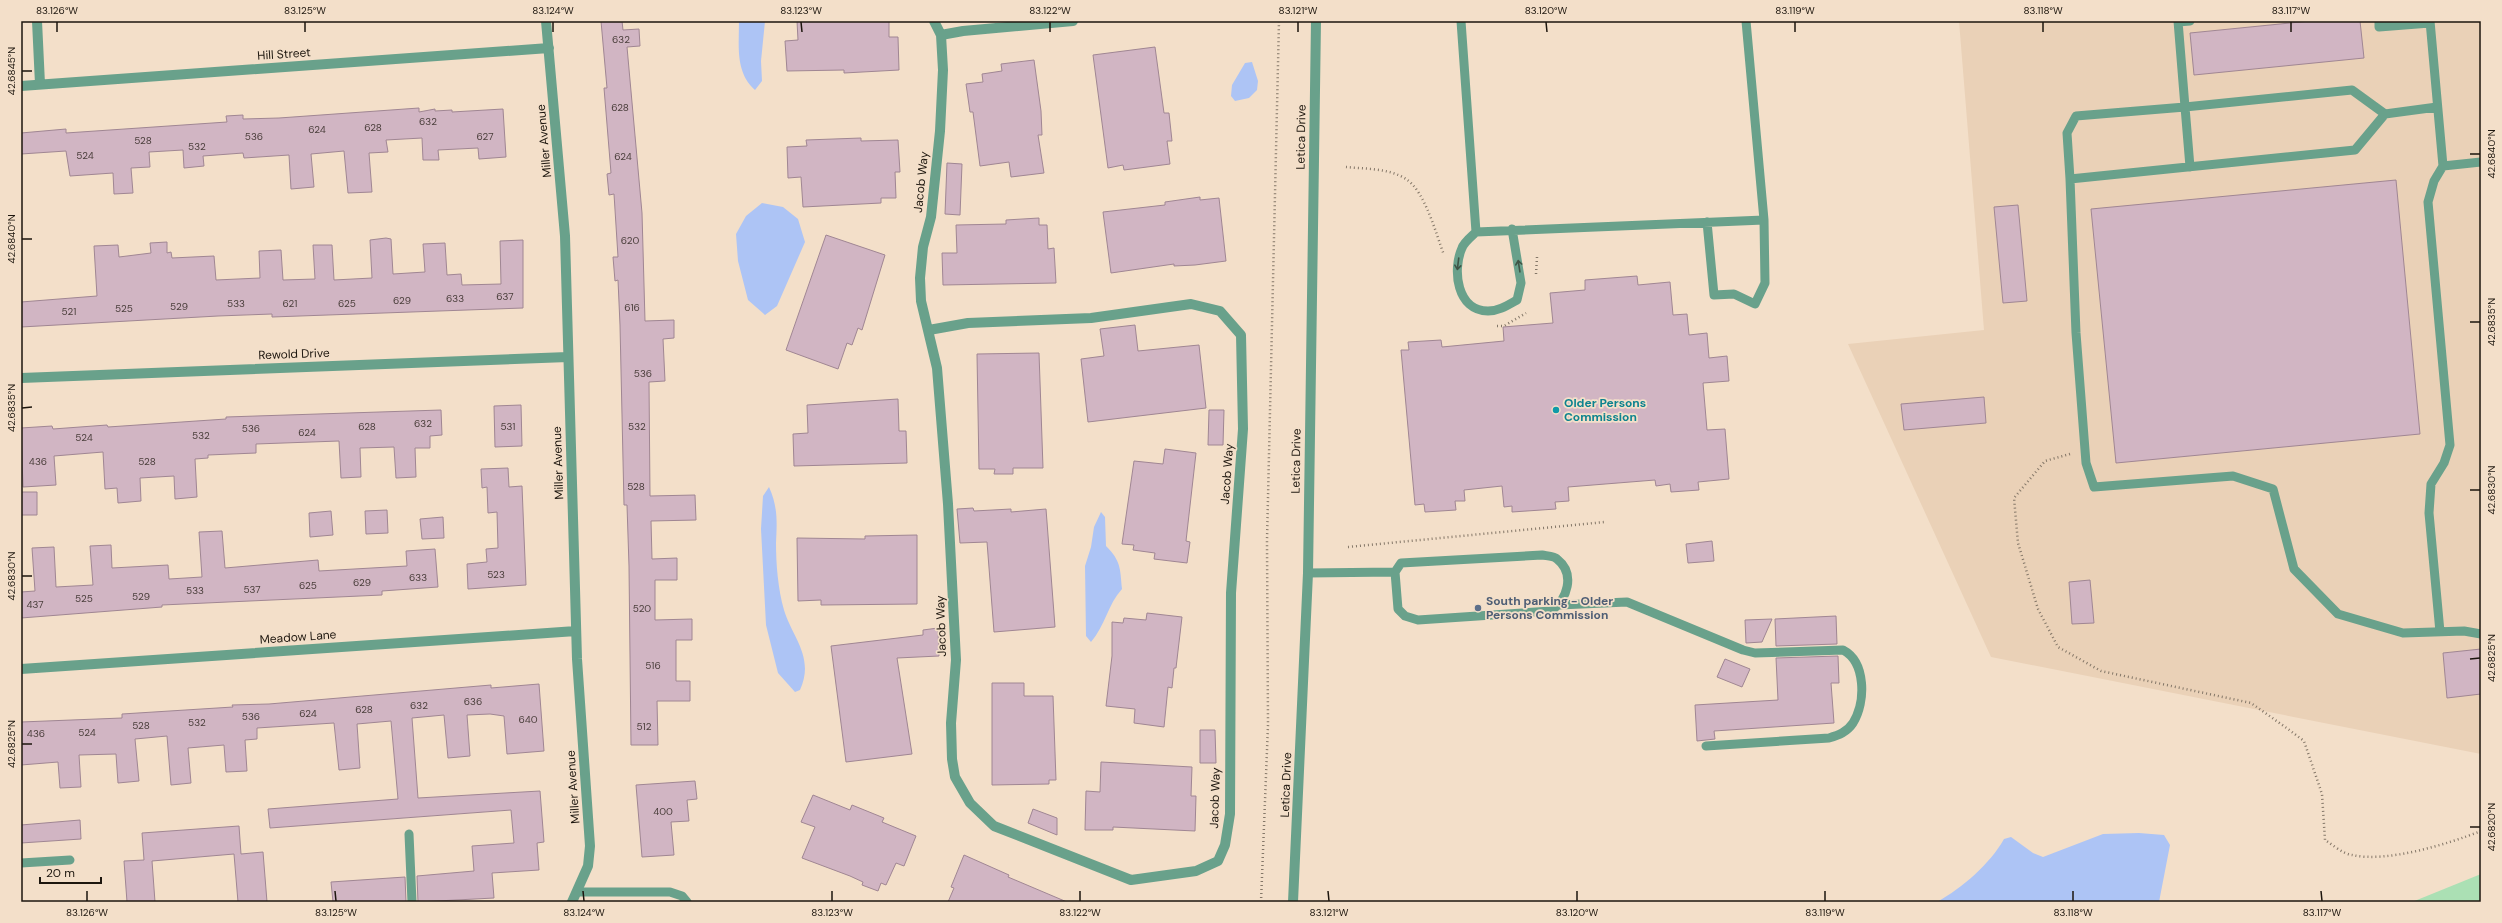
<svg xmlns="http://www.w3.org/2000/svg" width="2502" height="923" font-family="'DM Sans',sans-serif">
	<style>
		.built { fill: #ead1b7 }
		.green { fill: #abe0b4 }
		.water { fill: #adc4f5 }
		.building { fill: #d1b5c3; stroke: #a08693 }
		.lines { fill: none; stroke-linecap: round; stroke-linejoin: round }
		.path { stroke: #847768; stroke-width: 2.5; stroke-dasharray: 1 3; stroke-linecap: butt }
		.service { stroke: #69a18b; stroke-width: 9 }
		.minor { stroke: #69a18b; stroke-width: 10 }
		.tertiary { stroke: #69a18b; stroke-width: 10 }
		.oneway { stroke: #3f5546 }
		.ticks { fill: none; stroke: #1d160e; stroke-width: 1.5 }
		.culture-dot { fill: #0f9aa8; stroke: #f3dfc9; stroke-width: 1.5 }
		.service-dot { fill: #5c6f8a; stroke: #f3dfc9; stroke-width: 1.5 }
		.labels { text-anchor: middle; dominant-baseline: central; stroke-width: 3.5; stroke-linejoin: round; paint-order: stroke }
		.number-label { font-size: 10px; fill: #4a3e3b }
		.street-label { font-size: 12px; fill: #1d160e; stroke: #f3dfc9 }
		.culture-label { font-size: 12px; font-weight: bold; fill: #0d838f; stroke: #f3dfc9; text-anchor: start }
		.service-label { font-size: 12px; font-weight: bold; fill: #4e5e75; stroke: #f3dfc9; text-anchor: start }
		.neatline { fill: none; stroke: #1d160e; stroke-width: 1.5 }
		.ticks-label { font-size: 10px; text-anchor: middle; fill: #1d160e }
	</style>
	<rect width="100%" height="100%" fill="#f3dfc9"/>
	<!-- built -->
	<path class="built" d="M1959,21H2481V754L1991,657L1848,344L1984,330Z"/>
	<!-- green -->
	<path class="green" d="M2481,874V902H2412Z"/>
	<!-- water -->
	<path class="water" d="M739,21H765L761,61L762,81L755,90C735,72 739,46 739,21Z
		M1252,62L1258,81L1257,90L1249,98L1235,101L1231,96L1232,85L1245,63Z
		M762,203L783,207L798,219L805,242L777,306L765,315L748,300L738,261L736,234L746,216Z
		M769,487C778,507 777,522 776,543C776,564 778,589 784,610C792,637 815,657 800,690L795,692L778,673L766,625L761,529L763,496Z
		M1101,512L1105,517L1106,546C1121,561 1120,568 1122,589C1108,604 1105,626 1091,642L1086,636L1085,566L1091,547L1094,527Z
		M2139,833L2164,835L2170,845L2159,902H1937C1962,888 1990,864 2004,839L2011,837L2033,853L2043,857L2103,834Z"/>
	<!-- building -->
	<path class="building" d="M601,21H622L623,30L639,29L640,46L627,47L642,213L645,321L674,320V338L663,339L665,381L649,382L650,496L695,495L696,520L651,521L652,559L677,558V580H655V620L692,619V640H676V681H690V701H657L658,745H631L629,566L627,505H624L620,325L618,280L615,281L613,257H618L614,194L609,195L607,174L611,173L604,88H607Z
		M797,21H889V37H898L899,70L844,73V70L787,71L785,41L798,40Z
		M2310,21H2360L2364,58L2194,75L2190,33Z
		M1155,47L1164,113H1169L1172,141H1167L1170,164L1124,170L1123,165L1108,168L1093,55Z
		M1034,60L1041,111L1042,135H1038L1044,173L1011,177L1009,162L980,166L973,112H970L966,84L983,82L982,74L1002,71L1001,64Z
		M419,108V112L435,109V111L452,110V112L503,109L506,157L479,159L478,148L438,150L439,160H423L422,138L386,140L388,152L369,153L372,192L348,193L344,151L311,154L314,187L291,189L289,155L244,158L243,153L203,156L204,166L184,168L183,150L149,152L150,167L131,168L133,193L114,194L113,173L70,176L66,151L21,154V133L66,129V133L227,122L226,116L243,115V119L279,118Z
		M861,138V141L898,140L900,172H895L896,198H881V203L803,207L801,177L788,178L787,147L807,146L806,140Z
		M947,163L962,164L960,215L945,214Z
		M2396,180L2420,434L2116,463L2091,209Z
		M1200,197V200L1219,198L1226,261L1195,265L1174,266V264L1111,273L1103,212L1165,205V202Z
		M2018,205L2027,301L2003,303L1994,207Z
		M1039,218V225H1047L1048,249L1054,248L1056,283L943,285L942,253H957L956,225L1006,224V220Z
		M826,235L885,255L862,330L858,328L852,345L847,343L838,369L786,350Z
		M386,238L391,239L393,274L425,272L423,244L445,243L447,275L461,274L462,285L501,284L500,241L523,240V308L272,317V314L218,316L21,327V302L97,296L94,246L118,245L119,257L151,253L150,243L167,242V253L171,252L172,258L214,256L216,280L260,278L259,251L281,250L283,280L315,279L313,245H332L334,280L372,278L370,240Z
		M1637,276L1638,285L1670,282L1673,315L1687,314L1689,335L1707,333L1709,358L1727,356L1729,381L1703,383L1707,430L1725,429L1729,479L1698,482L1699,490L1671,492L1670,484L1656,486L1655,480L1568,487L1569,501L1555,502L1556,509L1512,512V506L1504,507L1502,486L1464,490L1465,501H1455L1456,510L1425,512L1424,504L1415,505L1401,350H1409L1408,342L1441,340L1442,347L1504,341L1503,327L1553,323L1550,293L1585,290V280Z
		M1135,325L1138,351L1199,345L1206,408L1088,422L1081,359L1104,356L1100,329Z
		M1039,353L1043,468H1013V474H994L995,469H979L977,354Z
		M1984,397L1986,423L1904,430L1901,404Z
		M898,399L899,431H906L907,463L794,466L793,434L808,433L807,405Z
		M521,405L522,446L495,447L494,406Z
		M441,410L442,435L430,436V448H415L416,477L396,478L394,447L360,448L361,477L341,478L339,441L256,444V453L208,455V458L195,459L197,497L175,499L174,476L140,478L141,501L118,503L117,488L105,489L103,452L54,456L56,485L23,487L21,428L52,426L53,429L107,425L108,427L226,419V417Z
		M1209,410H1224L1223,445H1208Z
		M1165,449L1196,453L1186,541L1190,542L1187,563L1154,559L1155,553L1133,550L1134,545L1122,544L1134,461L1163,464Z
		M508,468L509,487L522,486L526,585L468,589L467,564L487,562L486,549L498,548L497,512L488,513L487,487L482,488L481,469Z
		M21,492H37V515H21Z
		M973,508L974,511L1011,509V512L1046,509L1055,627L994,632L987,542L960,543L957,509Z
		M387,510L388,533L366,534L365,511Z
		M331,511L333,535L310,537L309,513Z
		M443,517L444,538L422,539L420,519Z
		M222,531L225,568L318,560L319,571L407,566L406,551L435,549L438,587L382,591V595L162,605V607L21,618V592L35,591L32,548L54,547L56,587L93,585L90,546L111,545L112,568L168,565L169,579L202,577L199,532Z
		M917,535V604L821,605V600L798,601L797,538L865,539V536Z
		M1712,541L1714,561L1688,563L1686,544Z
		M2090,580L2094,623L2072,624L2069,582Z
		M1147,613L1182,617L1176,668H1174L1172,688L1168,687L1164,727L1134,723L1135,709L1106,706L1112,656V622L1123,623L1124,618L1146,620Z
		M1836,616L1837,644L1776,646L1775,619Z
		M1772,619L1762,642L1746,643L1745,620Z
		M938,628L939,656L897,658L912,754L846,762L831,646L923,635V630Z
		M2481,649V694L2447,698L2443,653Z
		M1838,656L1839,683H1831L1834,723L1714,731L1715,739L1697,741L1695,705L1778,700L1776,658Z
		M1725,659L1750,669L1742,687L1717,677Z
		M992,683H1024V696H1053L1056,780H1049V784L992,785Z
		M539,684L544,751L507,754L504,716L490,714L467,715L470,756L448,758L444,715L412,718L418,798L540,791L544,842L537,843L539,870L492,873L494,898L418,902L417,876L474,871L472,846L514,843L511,810L270,828L268,809L398,799L391,721L357,724L360,768L339,770L334,723L257,728V739L245,740L247,771L226,772L224,745L188,748L191,783L171,785L167,736L135,739L139,781L118,783L116,754L79,755L81,787L60,788L58,762L21,765V722L122,718V714L233,707L232,705L269,704L491,685V688Z
		M1200,730H1215L1216,763H1200Z
		M1101,762L1192,767L1191,796H1196L1195,831L1113,827V830H1085L1086,791L1100,792Z
		M695,781L697,799L687,800L689,821L671,822L674,855L642,857L636,785Z
		M813,795L850,810L852,805L884,818L882,822L916,836L904,866L896,863L886,885L881,883L878,891L862,885L863,882L850,876L802,858L815,827L801,822Z
		M1033,809L1057,818V835L1028,823Z
		M80,820L81,839L21,843V825Z
		M239,826L241,854L263,852L267,902H238L234,854L152,861L155,902H127L124,861L144,860L142,833Z
		M964,855L1009,875L1008,877L1067,902H948L954,888L951,887Z
		M405,877L406,902H333L331,882Z"/>
	<g class="lines">
		<!-- path -->
		<path class="path" d="M1346,167C1365,169 1389,168 1406,179C1425,191 1436,234 1444,255
			M1536,274L1537,257
			M1497,326H1504L1526,313
			M2070,454L2045,461L2014,498L2018,543L2038,609L2058,647L2101,671L2251,703L2288,729L2304,741L2322,794L2325,840C2333,845 2343,854 2352,855C2387,863 2448,844 2481,831
			M1348,547L1605,522
			M1261,902L1268,725L1267,541L1279,21"/>
		<!-- service -->
		<path class="service" d="M1461,21L1476,232L1764,220
			M2178,21L2185,107L2352,90L2385,114L2437,107
			M2379,21V27L2430,23
			M2430,21L2443,166L2481,162
			M2178,22L2190,21
			M2190,167L2185,107L2076,116L2067,133L2070,179L2355,150L2385,114
			M2070,179L2076,333L2086,463L2094,487L2233,476L2273,489L2294,569L2338,614L2403,633L2464,631L2481,634
			M1707,222L1714,295L1734,294L1755,304L1765,283L1764,220L1746,21
			M1476,232C1472,236 1464,242 1462,248C1452,270 1457,311 1488,311C1499,311 1508,305 1517,300L1521,283L1512,229
			M1542,555C1547,556 1554,556 1557,559C1576,574 1567,600 1551,611L1418,620L1405,616L1398,609L1395,572L1401,563Z
			M1308,573L1395,572
			M1559,605L1627,602L1743,650L1755,653L1843,650C1866,662 1866,702 1853,723C1847,732 1839,735 1829,738L1706,746
			M2440,632L2429,513L2431,484L2444,463L2450,445L2428,202L2434,181L2443,166
			M409,834L412,902
			M21,863L70,860
			M577,892H670L682,896L687,902"/>
		<!-- minor -->
		<path class="minor" d="M37,21L40,84
			M546,21L565,236L577,659L590,846L588,866L572,902
			M941,35L963,31L1073,21
			M21,86L549,48
			M929,330L968,323L1091,318L1191,304L1220,311L1241,335L1243,429L1231,593L1230,814L1225,845L1218,861L1196,871L1131,880L994,826L970,803L955,777L952,759L951,723L956,660L948,504L937,368L921,301L920,278L923,247L931,217L940,131L943,70L941,35L934,21
			M21,378L568,357
			M21,669L576,631"/>
		<!-- tertiary -->
		<path class="tertiary" d="M1293,902L1308,573L1316,21"/>
	</g>
	<!-- one-way arrows -->
	<defs><path id="oneway-shaft" d="M-6 0H5M1.5-3L5.5 0L1.5 3" fill="none" stroke-width="1.6" stroke-linecap="round" stroke-linejoin="round"/></defs>
	<g class="oneway">
		<use href="#oneway-shaft" transform="translate(1458 264) rotate(97)"/>
		<use href="#oneway-shaft" transform="translate(1519 266) rotate(-99)"/>
	</g>
	<!-- ticks -->
	<path class="ticks" d="M57,22V32M305,22V32M553,22V32M801,22L802,32M1050,22V32M1298,22V32M1546,22L1547,32M1795,22V32M2043,22V32M2291,22V32M22,71H32M2470,154H2480M22,239H32M2470,322H2480M22,408L32,407M2470,490H2480M22,576H32M2470,659L2480,658M22,744H32M2470,827H2480M87,891V901M335,891L336,901M583,891L584,901M832,891V901M1080,891V901M1328,891L1329,901M1577,891V901M1825,891V901M2073,891V901M2321,891L2322,901"/>
	<!-- markers -->
	<circle class="culture-dot" cx="1556" cy="410" r="4"/>
	<circle class="service-dot" cx="1478" cy="608" r="4"/>
	<g class="labels">
		<!-- number labels -->
		<g class="number-label">
			<text x="621" y="39">632</text>
			<text x="620" y="107">628</text>
			<text x="428" y="121">632</text>
			<text x="373" y="127">628</text>
			<text x="317" y="129">624</text>
			<text x="254" y="136">536</text>
			<text x="485" y="136">627</text>
			<text x="143" y="140">528</text>
			<text x="197" y="146">532</text>
			<text x="85" y="155">524</text>
			<text x="623" y="156">624</text>
			<text x="630" y="240">620</text>
			<text x="505" y="296">637</text>
			<text x="455" y="298">633</text>
			<text x="402" y="300">629</text>
			<text x="236" y="303">533</text>
			<text x="290" y="303">621</text>
			<text x="347" y="303">625</text>
			<text x="179" y="306">529</text>
			<text x="632" y="307">616</text>
			<text x="124" y="308">525</text>
			<text x="69" y="311">521</text>
			<text x="643" y="373">536</text>
			<text x="423" y="423">632</text>
			<text x="367" y="426">628</text>
			<text x="508" y="426">531</text>
			<text x="637" y="426">532</text>
			<text x="251" y="428">536</text>
			<text x="307" y="432">624</text>
			<text x="201" y="435">532</text>
			<text x="84" y="437">524</text>
			<text x="38" y="461">436</text>
			<text x="147" y="461">528</text>
			<text x="636" y="486">528</text>
			<text x="496" y="574">523</text>
			<text x="418" y="577">633</text>
			<text x="362" y="582">629</text>
			<text x="308" y="585">625</text>
			<text x="252" y="589">537</text>
			<text x="195" y="590">533</text>
			<text x="141" y="596">529</text>
			<text x="84" y="598">525</text>
			<text x="35" y="604">437</text>
			<text x="642" y="608">520</text>
			<text x="653" y="665">516</text>
			<text x="473" y="701">636</text>
			<text x="419" y="705">632</text>
			<text x="364" y="709">628</text>
			<text x="308" y="713">624</text>
			<text x="251" y="716">536</text>
			<text x="528" y="719">640</text>
			<text x="197" y="722">532</text>
			<text x="141" y="725">528</text>
			<text x="644" y="726">512</text>
			<text x="87" y="732">524</text>
			<text x="36" y="733">436</text>
			<text x="663" y="811">400</text>
		</g>
		<!-- street labels -->
		<g class="street-label">
			<text transform="translate(284 54) rotate(-4)">Hill Street</text>
			<text transform="translate(1301 137) rotate(-89)">Letica Drive</text>
			<text transform="translate(544 141) rotate(-95)">Miller Avenue</text>
			<text transform="translate(921 182) rotate(-84)">Jacob Way</text>
			<text transform="translate(294 354) rotate(-2)">Rewold Drive</text>
			<text transform="translate(1296 461) rotate(-89)">Letica Drive</text>
			<text transform="translate(558 463) rotate(-92)">Miller Avenue</text>
			<text transform="translate(1227 474) rotate(-86)">Jacob Way</text>
			<text transform="translate(941 626) rotate(-92)">Jacob Way</text>
			<text transform="translate(298 637) rotate(-4)">Meadow Lane</text>
			<text transform="translate(1286 785) rotate(-88)">Letica Drive</text>
			<text transform="translate(573 787) rotate(-94)">Miller Avenue</text>
			<text transform="translate(1215 798) rotate(-88)">Jacob Way</text>
		</g>
		<!-- culture labels -->
		<g class="culture-label">
			<text x="1564" y="403">Older Persons<tspan x="1564" dy="14">Commission</tspan></text>
		</g>
		<!-- service labels -->
		<g class="service-label">
			<text x="1486" y="601">South parking - Older<tspan x="1486" dy="14">Persons Commission</tspan></text>
		</g>
	</g>
	<!-- border -->
	<rect width="2502" height="923" fill="none" stroke="#f3dfc9" stroke-width="44"/>
	<!-- scale -->
	<path d="M40 877v6h61v-6" fill="none" stroke="#1d160e" stroke-width="2"/>
	<text x="46" y="877" font-size="12" fill="#1d160e" stroke="#f3dfc9" stroke-width="3" paint-order="stroke">20 m</text>
	<rect x="22" y="22" width="2458" height="879" class="neatline"/>
	<g class="ticks-label">
		<text x="57" y="14">83.126°W</text>
		<text x="305" y="14">83.125°W</text>
		<text x="553" y="14">83.124°W</text>
		<text x="801" y="14">83.123°W</text>
		<text x="1050" y="14">83.122°W</text>
		<text x="1298" y="14">83.121°W</text>
		<text x="1546" y="14">83.120°W</text>
		<text x="1795" y="14">83.119°W</text>
		<text x="2043" y="14">83.118°W</text>
		<text x="2291" y="14">83.117°W</text>
		<text transform="translate(11 71) rotate(-90)" y="4">42.6845°N</text>
		<text transform="translate(2491 154) rotate(-90)" y="4">42.6840°N</text>
		<text transform="translate(11 239) rotate(-90)" y="4">42.6840°N</text>
		<text transform="translate(2491 322) rotate(-90)" y="4">42.6835°N</text>
		<text transform="translate(11 408) rotate(-90)" y="4">42.6835°N</text>
		<text transform="translate(2491 490) rotate(-90)" y="4">42.6830°N</text>
		<text transform="translate(11 576) rotate(-90)" y="4">42.6830°N</text>
		<text transform="translate(2491 658) rotate(-90)" y="4">42.6825°N</text>
		<text transform="translate(11 744) rotate(-90)" y="4">42.6825°N</text>
		<text transform="translate(2491 827) rotate(-90)" y="4">42.6820°N</text>
		<text x="87" y="916">83.126°W</text>
		<text x="336" y="916">83.125°W</text>
		<text x="584" y="916">83.124°W</text>
		<text x="832" y="916">83.123°W</text>
		<text x="1080" y="916">83.122°W</text>
		<text x="1329" y="916">83.121°W</text>
		<text x="1577" y="916">83.120°W</text>
		<text x="1825" y="916">83.119°W</text>
		<text x="2073" y="916">83.118°W</text>
		<text x="2322" y="916">83.117°W</text>
	</g>
</svg>
